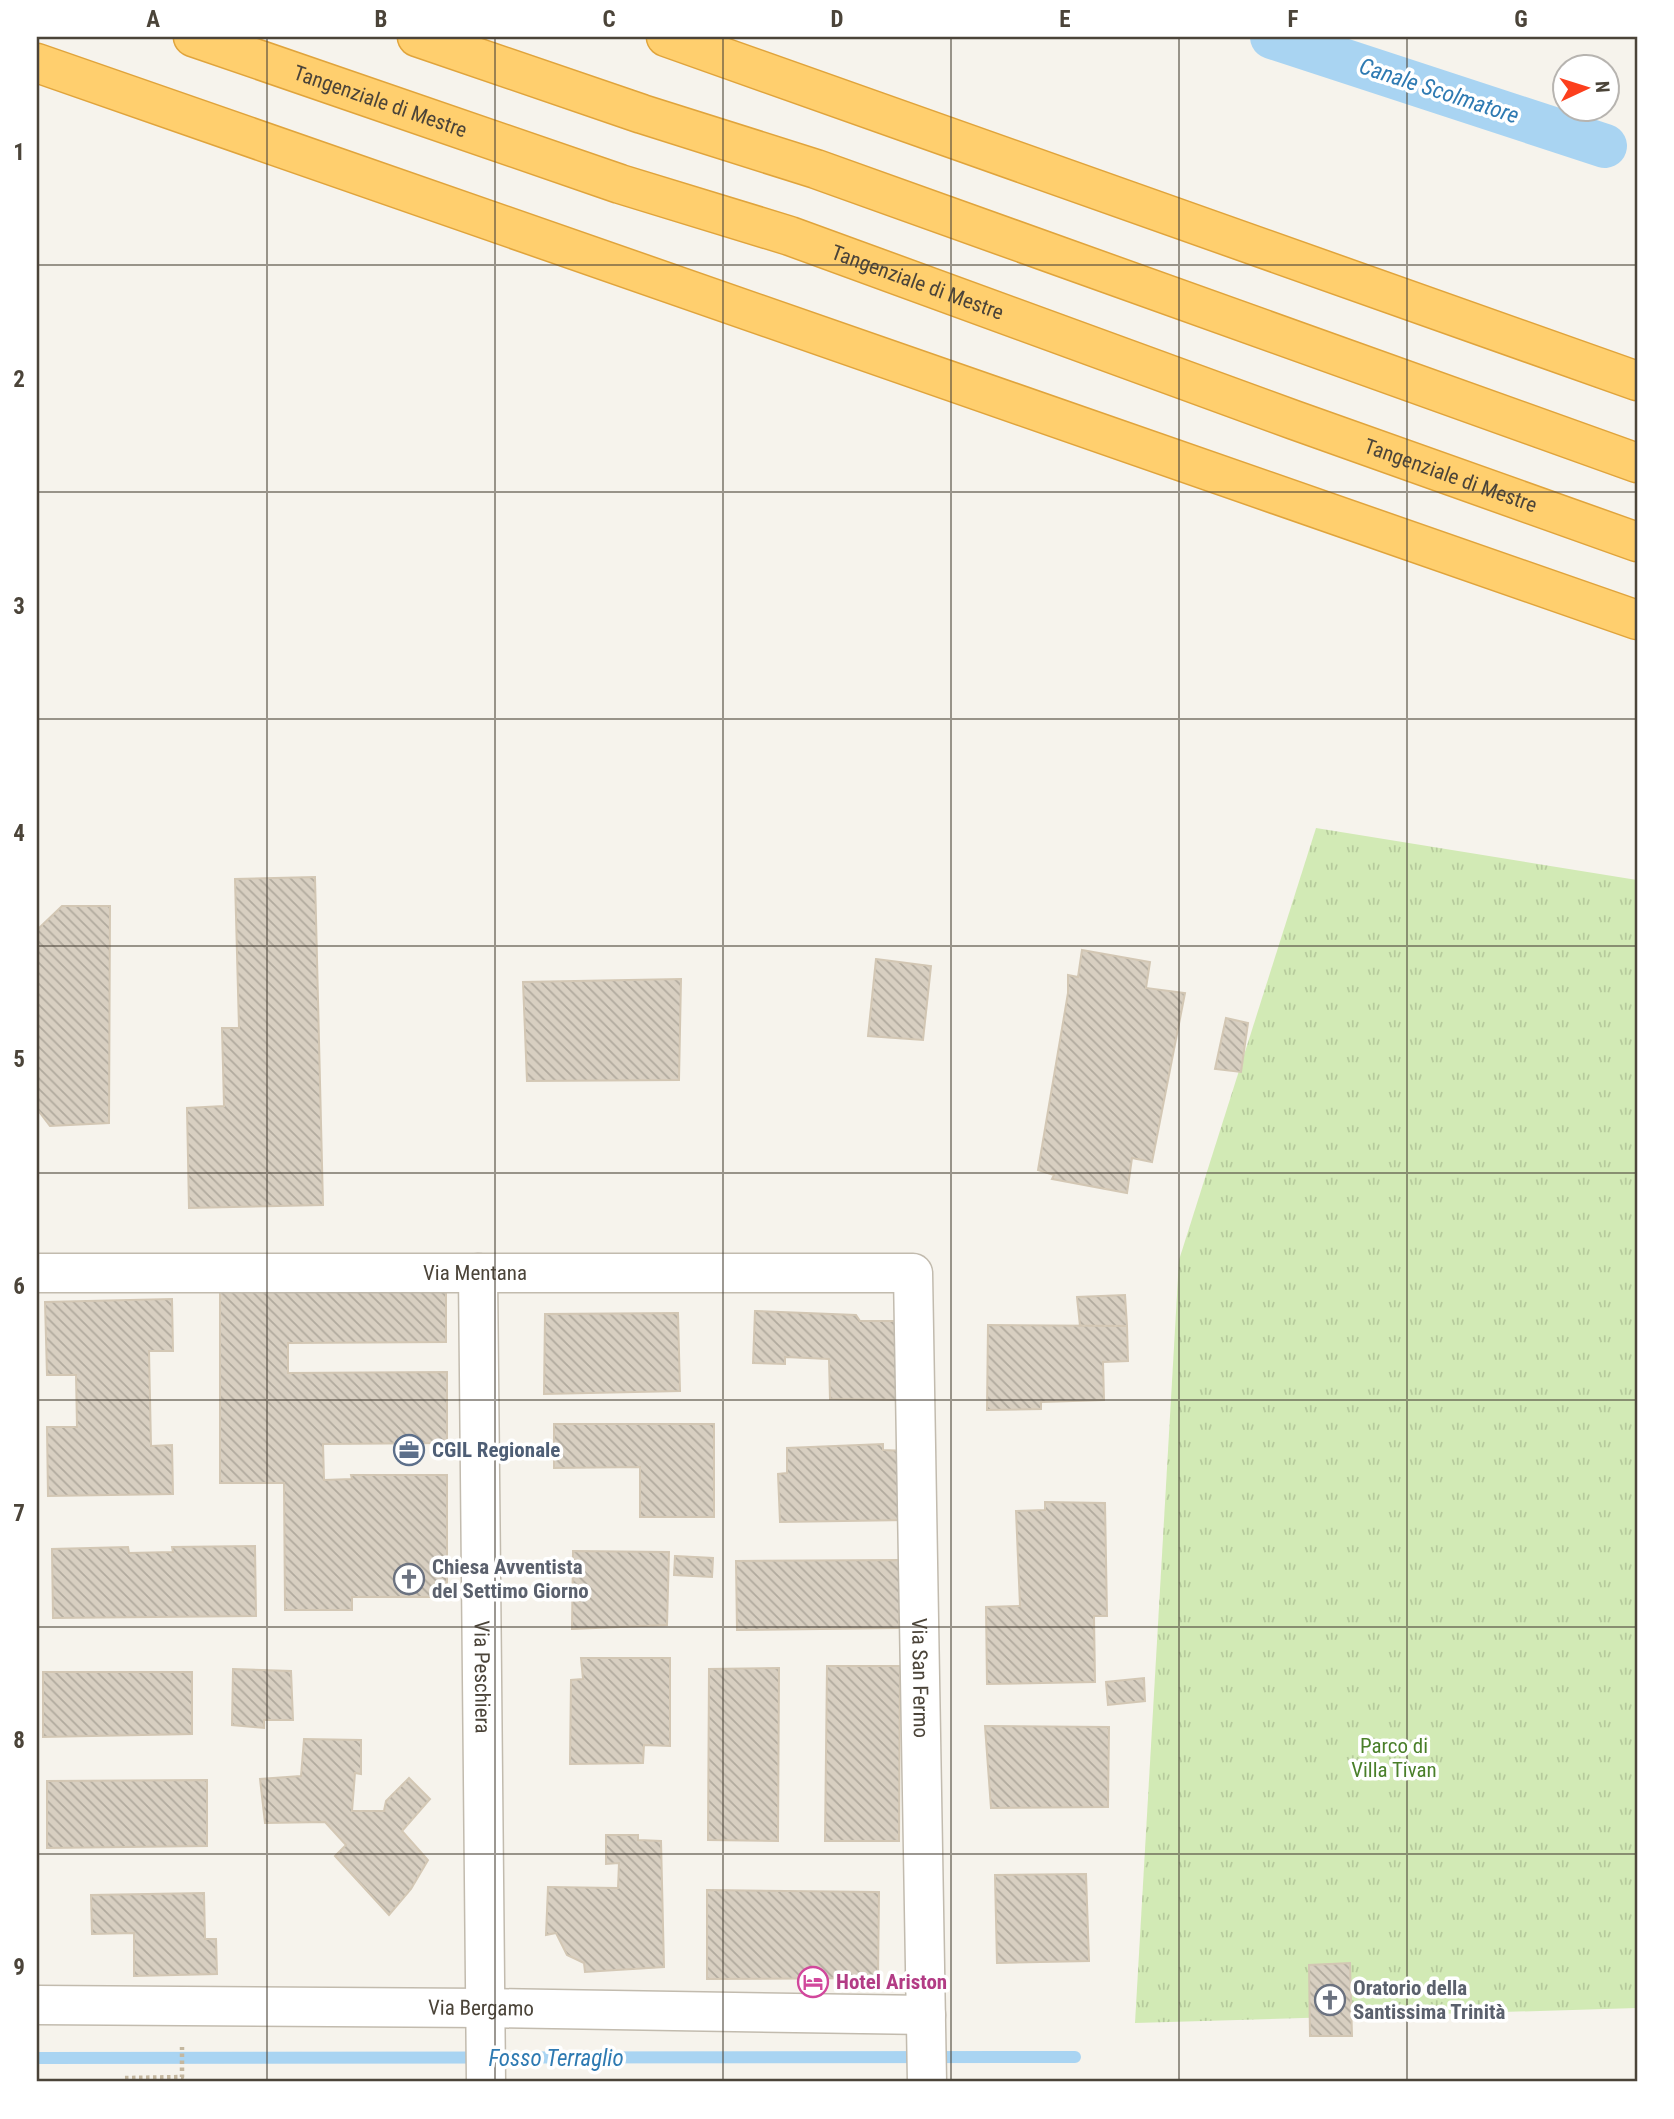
<svg xmlns="http://www.w3.org/2000/svg" width="1674" height="2119" font-family="'Roboto Condensed',sans-serif">
	<style>
		.grass { fill: url(#grass-tufts) }
		.lines { fill: none; stroke-linecap: round; stroke-linejoin: round }
		.stream { stroke: #a9d4f2; stroke-width: 12 }
		.canal { stroke: #a9d4f2; stroke-width: 44 }
		.building { fill: url(#building-back-hatch); stroke: #d3c7b4; stroke-width: 2 }
		.minor-casing { stroke: #c2bbae; stroke-width: 41 }
		.highway-casing { stroke: #e0a43c; stroke-width: 41 }
		.path { stroke: #c4b79f; stroke-width: 4.5; stroke-dasharray: 3.5 3.5; stroke-linecap: butt }
		.minor { stroke: #fff; stroke-width: 38 }
		.highway { stroke: #ffcf6e; stroke-width: 38 }
		.grid { fill: none; stroke: #4b4439; stroke-width: 2; stroke-opacity: 0.55 }
		.labels { text-anchor: middle; dominant-baseline: central; stroke-width: 7; stroke-linejoin: round; paint-order: stroke }
		.street-label { font-size: 21px; fill: #4b4439; stroke: #fff }
		.service-label { font-size: 21px; font-weight: bold; fill: #4e5e75; stroke: #fff; text-anchor: start }
		.worship-label { font-size: 21px; font-weight: bold; fill: #5b616d; stroke: #fff; text-anchor: start }
		.park-label { font-size: 21px; fill: #4a7f2a; stroke: #fff }
		.hotel-label { font-size: 21px; font-weight: bold; fill: #b23c85; stroke: #fff; text-anchor: start }
		.water-label { font-size: 23px; font-style: italic; fill: #2e7ab2; stroke: #fff }
		.neatline { fill: none; stroke: #4b4439; stroke-width: 2.5 }
		.grid-label { font-size: 23px; text-anchor: middle; font-weight: bold; fill: #4b4439 }
	</style>
	<defs>
		<pattern id="grass-tufts" width="24" height="20" patternUnits="userSpaceOnUse" patternTransform="scale(1.75)"><rect width="24" height="20" fill="#d2eab5"/><path d="M3 7l-1-3M5 7V3M7 7l1-3M15 17l-1-3M17 17v-4M19 17l1-3" fill="none" stroke="#b6ca9c"/></pattern>
		<pattern id="building-back-hatch" width="6" height="6" patternUnits="userSpaceOnUse" patternTransform="scale(1.75)"><rect width="6" height="6" fill="#d8cfc1"/><path d="M-1 5l2 2M0 0l6 6M5-1l2 2" fill="none" stroke="#b1aa9e"/></pattern>
	</defs>
	<rect width="100%" height="100%" fill="#f6f3ec"/>
	<!-- grass -->
	<path class="grass" d="M1316,828L1637,880V2008L1135,2023L1179,1260Z"/>
	<g class="lines">
		<!-- stream -->
		<path class="stream" d="M37,2058L1075,2057"/>
		<!-- canal -->
		<path class="canal" d="M1272,37L1605,146"/>
	</g>
	<!-- building -->
	<path class="building" d="M315,877L323,1205L189,1208L187,1108L224,1106L222,1028H239L235,879Z
		M62,906H110L109,1123L50,1126L37,1109V930Z
		M1082,950L1150,962L1146,988L1185,993L1152,1162L1132,1158L1127,1193L1052,1179L1054,1175L1038,1170L1068,993V975L1078,977Z
		M876,959L931,966L923,1040L868,1036Z
		M681,979L679,1080L527,1081L523,982Z
		M1226,1018L1248,1023L1241,1072L1215,1069Z
		M446,1289V1342L288,1343V1373L447,1372V1443L323,1444L324,1480L352,1479L351,1475H447V1597H352V1610H285L284,1483H220V1290Z
		M1125,1295L1127,1326H1080L1077,1297Z
		M172,1299L173,1351H149L151,1446L172,1445L173,1494L48,1496L47,1427H77L76,1375H47L45,1302Z
		M755,1311L856,1315L860,1321H908L907,1400L830,1399L829,1359L785,1357V1364L753,1363Z
		M678,1313L680,1391L544,1394L545,1314Z
		M988,1325L1127,1326L1128,1361L1103,1362L1104,1400L1041,1402V1409L987,1410Z
		M554,1424H714V1517H640V1467L554,1468Z
		M883,1444V1450L906,1451L907,1520L780,1522L778,1474L787,1473V1448Z
		M1045,1502L1105,1503L1107,1616H1094L1095,1682L987,1684L986,1607L1020,1606L1016,1511L1045,1510Z
		M255,1546L256,1616L53,1618L52,1549L128,1547L129,1553L173,1552L172,1547Z
		M573,1551L669,1552L667,1625L572,1629Z
		M675,1556L713,1558L712,1577L674,1575Z
		M901,1560L899,1628L737,1630L736,1561Z
		M581,1658H670V1746L644,1745L643,1763L570,1764L571,1680L583,1679Z
		M827,1666H900L899,1841H825Z
		M779,1668L778,1841L708,1840L709,1669Z
		M233,1669L291,1671L293,1720H264V1728L232,1725Z
		M43,1672H192V1734L43,1737Z
		M1144,1678L1145,1701L1108,1705L1106,1682Z
		M985,1726L1109,1727L1108,1807L991,1808Z
		M304,1739L361,1740V1774L355,1773L352,1811H384L386,1801L409,1778L430,1799L402,1831L428,1860L411,1889L389,1915L335,1856L346,1845L325,1822L265,1823L260,1779L301,1776Z
		M207,1780V1846L47,1848V1781Z
		M606,1835H638V1840L661,1841L664,1967L585,1972L584,1963L567,1955L556,1933L546,1935L548,1887L618,1888L619,1863L606,1864Z
		M1086,1874L1089,1961L997,1963L995,1875Z
		M707,1890L879,1892L878,1978L707,1979Z
		M204,1893L205,1939H216L217,1974L134,1976V1933L92,1934L91,1895Z
		M1350,1963L1352,2036H1310L1309,1965Z"/>
	<g class="lines">
		<!-- minor casing -->
		<g class="minor-casing">
			<g id="minor">
				<path id="s1" d="M37,1273H913L927,2082"/>
				<path id="s2" d="M478,1273L486,2082"/>
				<path id="s3" d="M37,2005L485,2008L926,2015"/>
			</g>
		</g>
		<!-- highway casing -->
		<g class="highway-casing">
			<g id="highway">
				<path id="s4" d="M193,37L620,184L790,236L1294,420L1637,542"/>
				<path d="M417,37L642,114L816,169L1637,463"/>
				<path d="M666,37L1637,381"/>
				<path d="M37,63L1637,620"/>
			</g>
		</g>
		<!-- path -->
		<path class="path" d="M125,2078L182,2077V2047"/>
		<!-- minor -->
		<use href="#minor" class="minor"/>
		<!-- highway -->
		<use href="#highway" class="highway"/>
	</g>
	<!-- grid -->
	<path class="grid" d="M267,37V2082M495,37V2082M723,37V2082M951,37V2082M1179,37V2082M1407,37V2082M37,265H1637M37,492H1637M37,719H1637M37,946H1637M37,1173H1637M37,1400H1637M37,1627H1637M37,1854H1637"/>
	<!-- icons -->
	<defs>
		<g id="office-ring" transform="scale(1.575)"><circle r="9.5" fill="#fff" stroke="#5c6f8a" stroke-width="1.5"/><path d="M-6-3h4V-5.5h4V-3h4V5H-6ZM-1-4.5V-3h2v-1.5ZM-6 0V1H6V0Z" fill="#5c6f8a"/></g>
		<g id="church-ring" transform="scale(1.575)"><circle r="9.5" fill="#fff" stroke="#6b7280" stroke-width="1.5"/><path d="M-1.2-6h2.4v3.5h3.3v2.4h-3.3V6h-2.4V-.1h-3.3v-2.4h3.3Z" fill="#6b7280"/></g>
		<g id="hotel-ring" transform="scale(1.575)"><circle r="9.5" fill="#fff" stroke="#d1479c" stroke-width="1.5"/><path d="M-6-4.5h1.5V1H6V5H4.5V3h-9V5H-6ZM-4 0a1.8 1.8 0 1 1 3.6 0ZM.5 0V-2.5h3Q6-2.5 6 0Z" fill="#d1479c"/></g>
	</defs>
	<g fill-rule="evenodd">
		<use href="#office-ring" x="409" y="1450"/>
		<use href="#church-ring" x="409" y="1579"/>
		<use href="#hotel-ring" x="813" y="1982"/>
		<use href="#church-ring" x="1330" y="2000"/>
	</g>
	<g class="labels">
		<!-- street labels -->
		<g class="street-label">
			<text stroke="none"><textPath href="#s4" startOffset="198">Tangenziale di Mestre</textPath></text>
			<text stroke="none"><textPath href="#s4" startOffset="765">Tangenziale di Mestre</textPath></text>
			<text stroke="none"><textPath href="#s4" startOffset="1332">Tangenziale di Mestre</textPath></text>
			<text stroke="none"><textPath href="#s1" startOffset="438">Via Mentana</textPath></text>
			<text stroke="none"><textPath href="#s1" startOffset="1281">Via San Fermo</textPath></text>
			<text stroke="none"><textPath href="#s2" startOffset="404">Via Peschiera</textPath></text>
			<text stroke="none"><textPath href="#s3" startOffset="444">Via Bergamo</textPath></text>
		</g>
		<!-- service labels -->
		<g class="service-label">
			<text x="432" y="1450">CGIL Regionale</text>
		</g>
		<!-- worship labels -->
		<g class="worship-label">
			<text x="432" y="1567">Chiesa Avventista<tspan x="432" dy="24">del Settimo Giorno</tspan></text>
			<text x="1353" y="1988">Oratorio della<tspan x="1353" dy="24">Santissima Trinità</tspan></text>
		</g>
		<!-- park labels -->
		<g class="park-label">
			<text x="1394" y="1746">Parco di<tspan x="1394" dy="24">Villa Tivan</tspan></text>
		</g>
		<!-- hotel labels -->
		<g class="hotel-label">
			<text x="836" y="1982">Hotel Ariston</text>
		</g>
		<!-- water labels -->
		<g class="water-label">
			<text transform="translate(1439 91) rotate(18)">Canale Scolmatore</text>
			<text x="556" y="2058">Fosso Terraglio</text>
		</g>
	</g>
	<!-- border -->
	<rect width="1674" height="2119" fill="none" stroke="#ffffff" stroke-width="77"/>
	<!-- north arrow -->
	<g transform="translate(1586 88) rotate(86)"><circle r="33" fill="#ffffff" stroke="#b7b4b0" stroke-width="2"/>
	<path d="M0-5L12 26L0 18L-12 26Z" fill="#fc3f1d"/>
	<text y="-10" font-size="19" font-weight="bold" text-anchor="middle" fill="#4b4439">N</text>
	</g>
	<rect x="38" y="38" width="1598" height="2042" class="neatline"/>
	<g class="grid-label">
		<text x="153" y="27">A</text>
		<text x="381" y="27">B</text>
		<text x="609" y="27">C</text>
		<text x="837" y="27">D</text>
		<text x="1065" y="27">E</text>
		<text x="1293" y="27">F</text>
		<text x="1521" y="27">G</text>
		<text x="19" y="160">1</text>
		<text x="19" y="387">2</text>
		<text x="19" y="614">3</text>
		<text x="19" y="841">4</text>
		<text x="19" y="1067">5</text>
		<text x="19" y="1294">6</text>
		<text x="19" y="1521">7</text>
		<text x="19" y="1748">8</text>
		<text x="19" y="1975">9</text>
	</g>
</svg>
